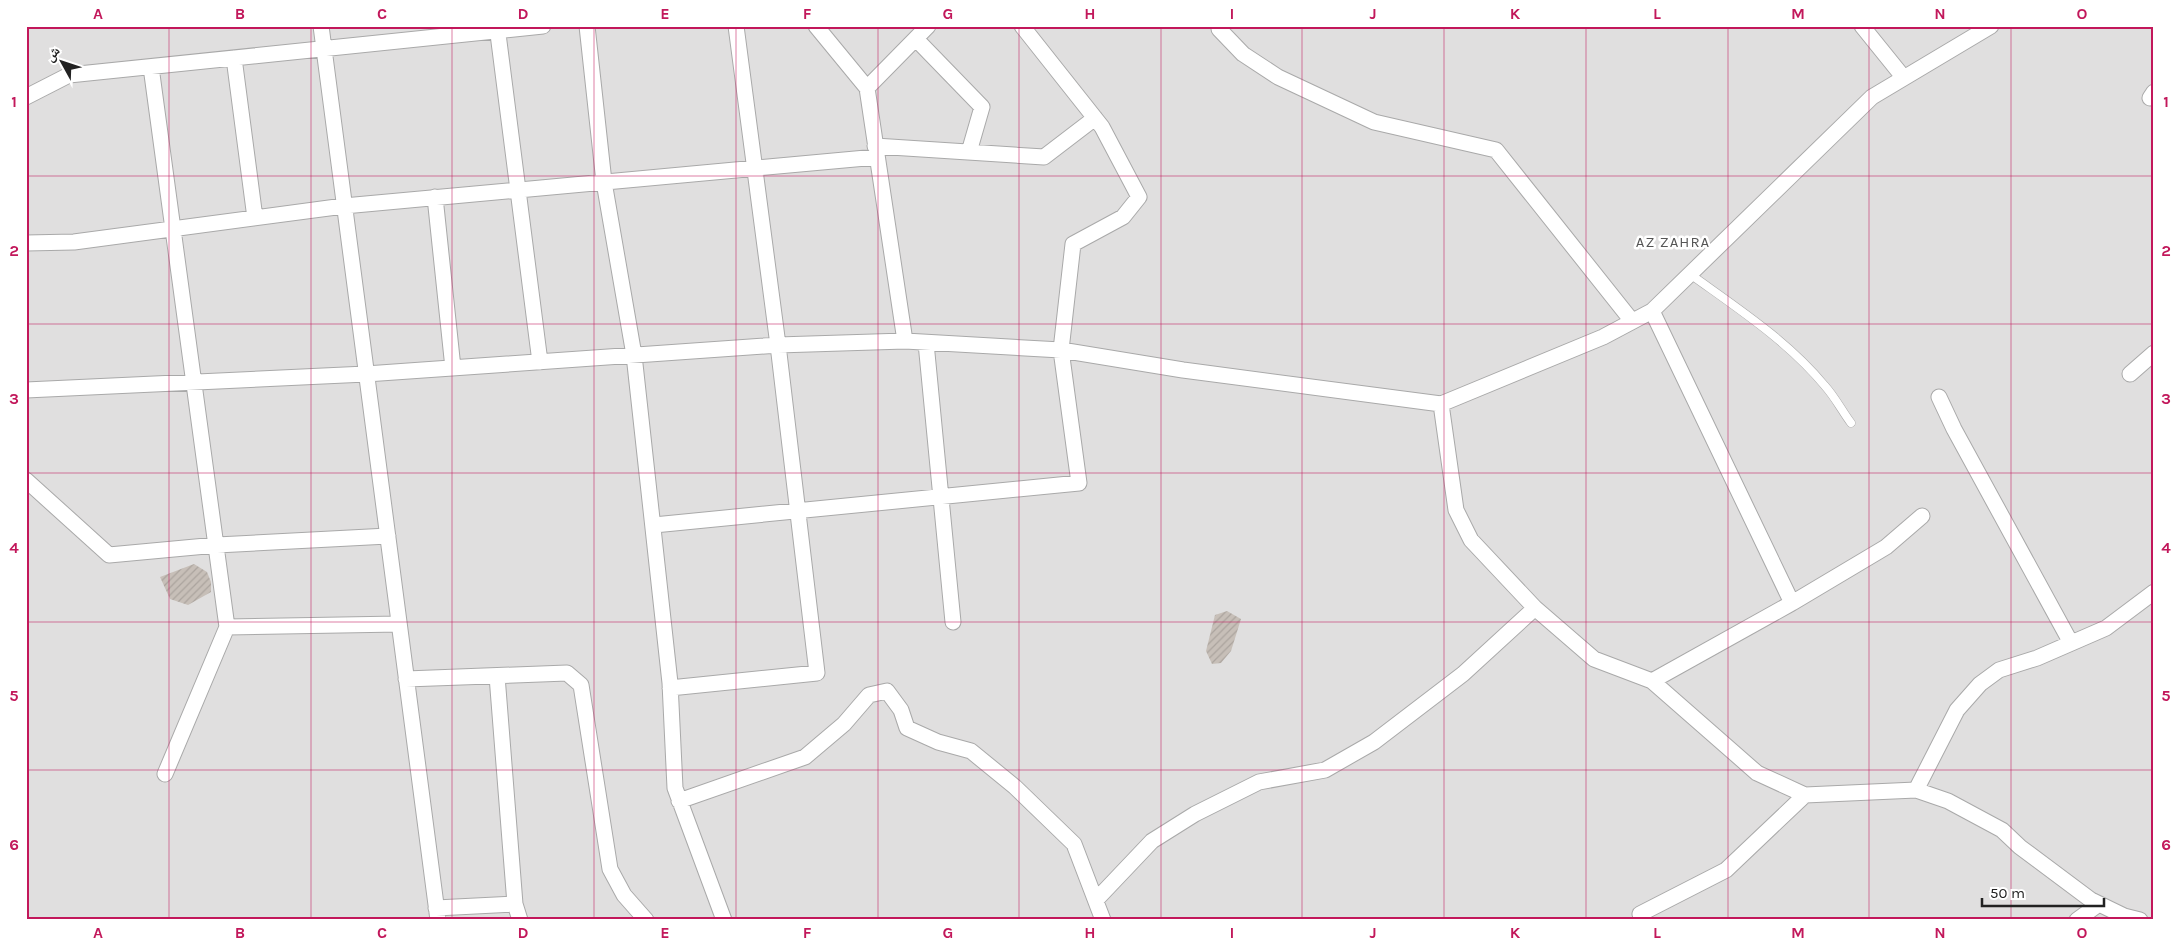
<svg xmlns="http://www.w3.org/2000/svg" width="2180" height="946" font-family="Karla,'Noto Naskh Arabic',sans-serif">
	<style>
		.residential { fill: #e0dfdf }
		.building { fill: url(#building-hatch) }
		.lines { fill: none; stroke-linecap: round; stroke-linejoin: round }
		.service-casing { stroke: #a9a9a9; stroke-width: 9 }
		.minor-casing { stroke: #a9a9a9; stroke-width: 17 }
		.service { stroke: #fff; stroke-width: 8 }
		.minor { stroke: #fff; stroke-width: 15 }
		.grid { fill: none; stroke: #c2185b; stroke-width: 1; stroke-opacity: 0.55 }
		.labels { text-anchor: middle; dominant-baseline: central; stroke-width: 5; stroke-linejoin: round; paint-order: stroke }
		.neighbourhood-label { font-size: 15px; letter-spacing: 1px; fill: #555; stroke: #fff }
		.neatline { fill: none; stroke: #c2185b; stroke-width: 2 }
		.grid-label { font-size: 16px; text-anchor: middle; font-weight: bold; fill: #c2185b }
	</style>
	<defs>
		<pattern id="building-hatch" width="6" height="6" patternUnits="userSpaceOnUse" patternTransform="scale(1.25)"><rect width="6" height="6" fill="#c7bfb8"/><path d="M-1 1l2-2M0 6l6-6M5 7l2-2" fill="none" stroke="#aba49e"/></pattern>
	</defs>
	<rect width="100%" height="100%" fill="#f2efe9"/>
	<!-- residential -->
	<path class="residential" d="M26,26H2154V920H26Z"/>
	<!-- building -->
	<path class="building" d="M194,564L207,572L211,582V592L188,605L170,599L160,577Z
		M1227,611L1241,619L1231,651L1221,663L1212,664L1206,651L1215,615Z"/>
	<g class="lines">
		<!-- service casing -->
		<g class="service-casing">
			<path id="service" d="M1690,274C1737,308 1788,341 1825,386C1835,397 1842,411 1851,423"/>
		</g>
		<!-- minor casing -->
		<g class="minor-casing">
			<path id="minor" d="M321,26L438,920
				M497,26L540,362
				M587,26L604,182L634,355L670,683L675,788L724,920
				M816,26L867,88L905,341
				M1862,26L1904,78
				M1219,29L1243,54L1278,77L1374,122L1496,150L1632,321
				M916,39L982,107L969,152
				M234,58L255,218
				M151,67L227,627L165,774
				M867,88L928,26
				M26,97L69,75L543,26
				M2150,98L2154,92
				M875,146L1044,157L1095,118
				M435,197L453,368
				M26,243L74,242L344,206L877,157
				M1652,311L1792,603
				M926,343L953,622
				M2130,374L2154,353
				M26,390L366,374L778,345L905,341L1061,350L1183,370L1441,404L1603,337L1652,311L1872,97L1991,26
				M1939,397L1954,429L2071,643
				M1441,404L1456,510L1471,540L1535,608L1594,659L1652,681L1757,773L1805,795L1916,790L1948,801L2002,830L2020,847L2091,900L2124,916L2140,920
				M26,480L109,555L217,545L388,536
				M654,525L1079,483L1061,350L1073,244L1123,217L1139,197L1102,127L1022,26
				M227,627L399,624
				M497,676L515,904L520,920
				M406,679L567,673L581,685L610,869L624,895L646,920
				M1652,681L1792,603L1886,547L1922,516
				M670,688L817,673L778,345L736,26
				M1916,790L1957,710L1980,684L1999,670L2037,658L2106,628L2154,592
				M679,801L805,757L844,724L869,695L887,691L901,710L907,728L938,742L971,751L1015,787L1074,844L1103,920
				M1096,900L1152,841L1195,814L1259,782L1325,770L1374,742L1463,674L1535,608
				M436,908L515,904
				M1640,914L1726,870L1805,795
				M2077,920L2099,904"/>
		</g>
		<!-- service -->
		<use href="#service" class="service"/>
		<!-- minor -->
		<use href="#minor" class="minor"/>
	</g>
	<!-- grid -->
	<path class="grid" d="M169,26V920M311,26V920M452,26V920M594,26V920M736,26V920M878,26V920M1019,26V920M1161,26V920M1302,26V920M1444,26V920M1586,26V920M1728,26V920M1869,26V920M2011,26V920M26,176H2154M26,324H2154M26,473H2154M26,622H2154M26,770H2154"/>
	<g class="labels">
		<!-- neighbourhood labels -->
		<g class="neighbourhood-label">
			<text x="1673" y="242">AZ ZAHRA</text>
		</g>
	</g>
	<!-- border -->
	<rect width="2180" height="946" fill="none" stroke="#ffffff" stroke-width="55"/>
	<!-- north arrow -->
	<g transform="translate(62 62) rotate(310)" stroke="#ffffff" stroke-width="4" paint-order="stroke">
	<path d="M0-4L9 19L0 12L-9 19Z" fill="#222222"/>
	<text y="-8" font-size="14" font-weight="bold" text-anchor="middle" fill="#222222">ش</text>
	</g>
	<!-- scale -->
	<path d="M1982 898v8h122v-8" fill="none" stroke="#222222" stroke-width="2.5"/>
	<text x="1990" y="898" font-size="15" fill="#222222" stroke="#ffffff" stroke-width="4" paint-order="stroke">50 m</text>
	<rect x="28" y="28" width="2124" height="890" class="neatline"/>
	<g class="grid-label">
		<text x="98" y="19">A</text>
		<text x="240" y="19">B</text>
		<text x="382" y="19">C</text>
		<text x="523" y="19">D</text>
		<text x="665" y="19">E</text>
		<text x="807" y="19">F</text>
		<text x="948" y="19">G</text>
		<text x="1090" y="19">H</text>
		<text x="1232" y="19">I</text>
		<text x="1373" y="19">J</text>
		<text x="1515" y="19">K</text>
		<text x="1657" y="19">L</text>
		<text x="1798" y="19">M</text>
		<text x="1940" y="19">N</text>
		<text x="2082" y="19">O</text>
		<text x="14" y="107">1</text>
		<text x="2166" y="107">1</text>
		<text x="14" y="256">2</text>
		<text x="2166" y="256">2</text>
		<text x="14" y="404">3</text>
		<text x="2166" y="404">3</text>
		<text x="14" y="553">4</text>
		<text x="2166" y="553">4</text>
		<text x="14" y="701">5</text>
		<text x="2166" y="701">5</text>
		<text x="14" y="850">6</text>
		<text x="2166" y="850">6</text>
		<text x="98" y="938">A</text>
		<text x="240" y="938">B</text>
		<text x="382" y="938">C</text>
		<text x="523" y="938">D</text>
		<text x="665" y="938">E</text>
		<text x="807" y="938">F</text>
		<text x="948" y="938">G</text>
		<text x="1090" y="938">H</text>
		<text x="1232" y="938">I</text>
		<text x="1373" y="938">J</text>
		<text x="1515" y="938">K</text>
		<text x="1657" y="938">L</text>
		<text x="1798" y="938">M</text>
		<text x="1940" y="938">N</text>
		<text x="2082" y="938">O</text>
	</g>
</svg>
